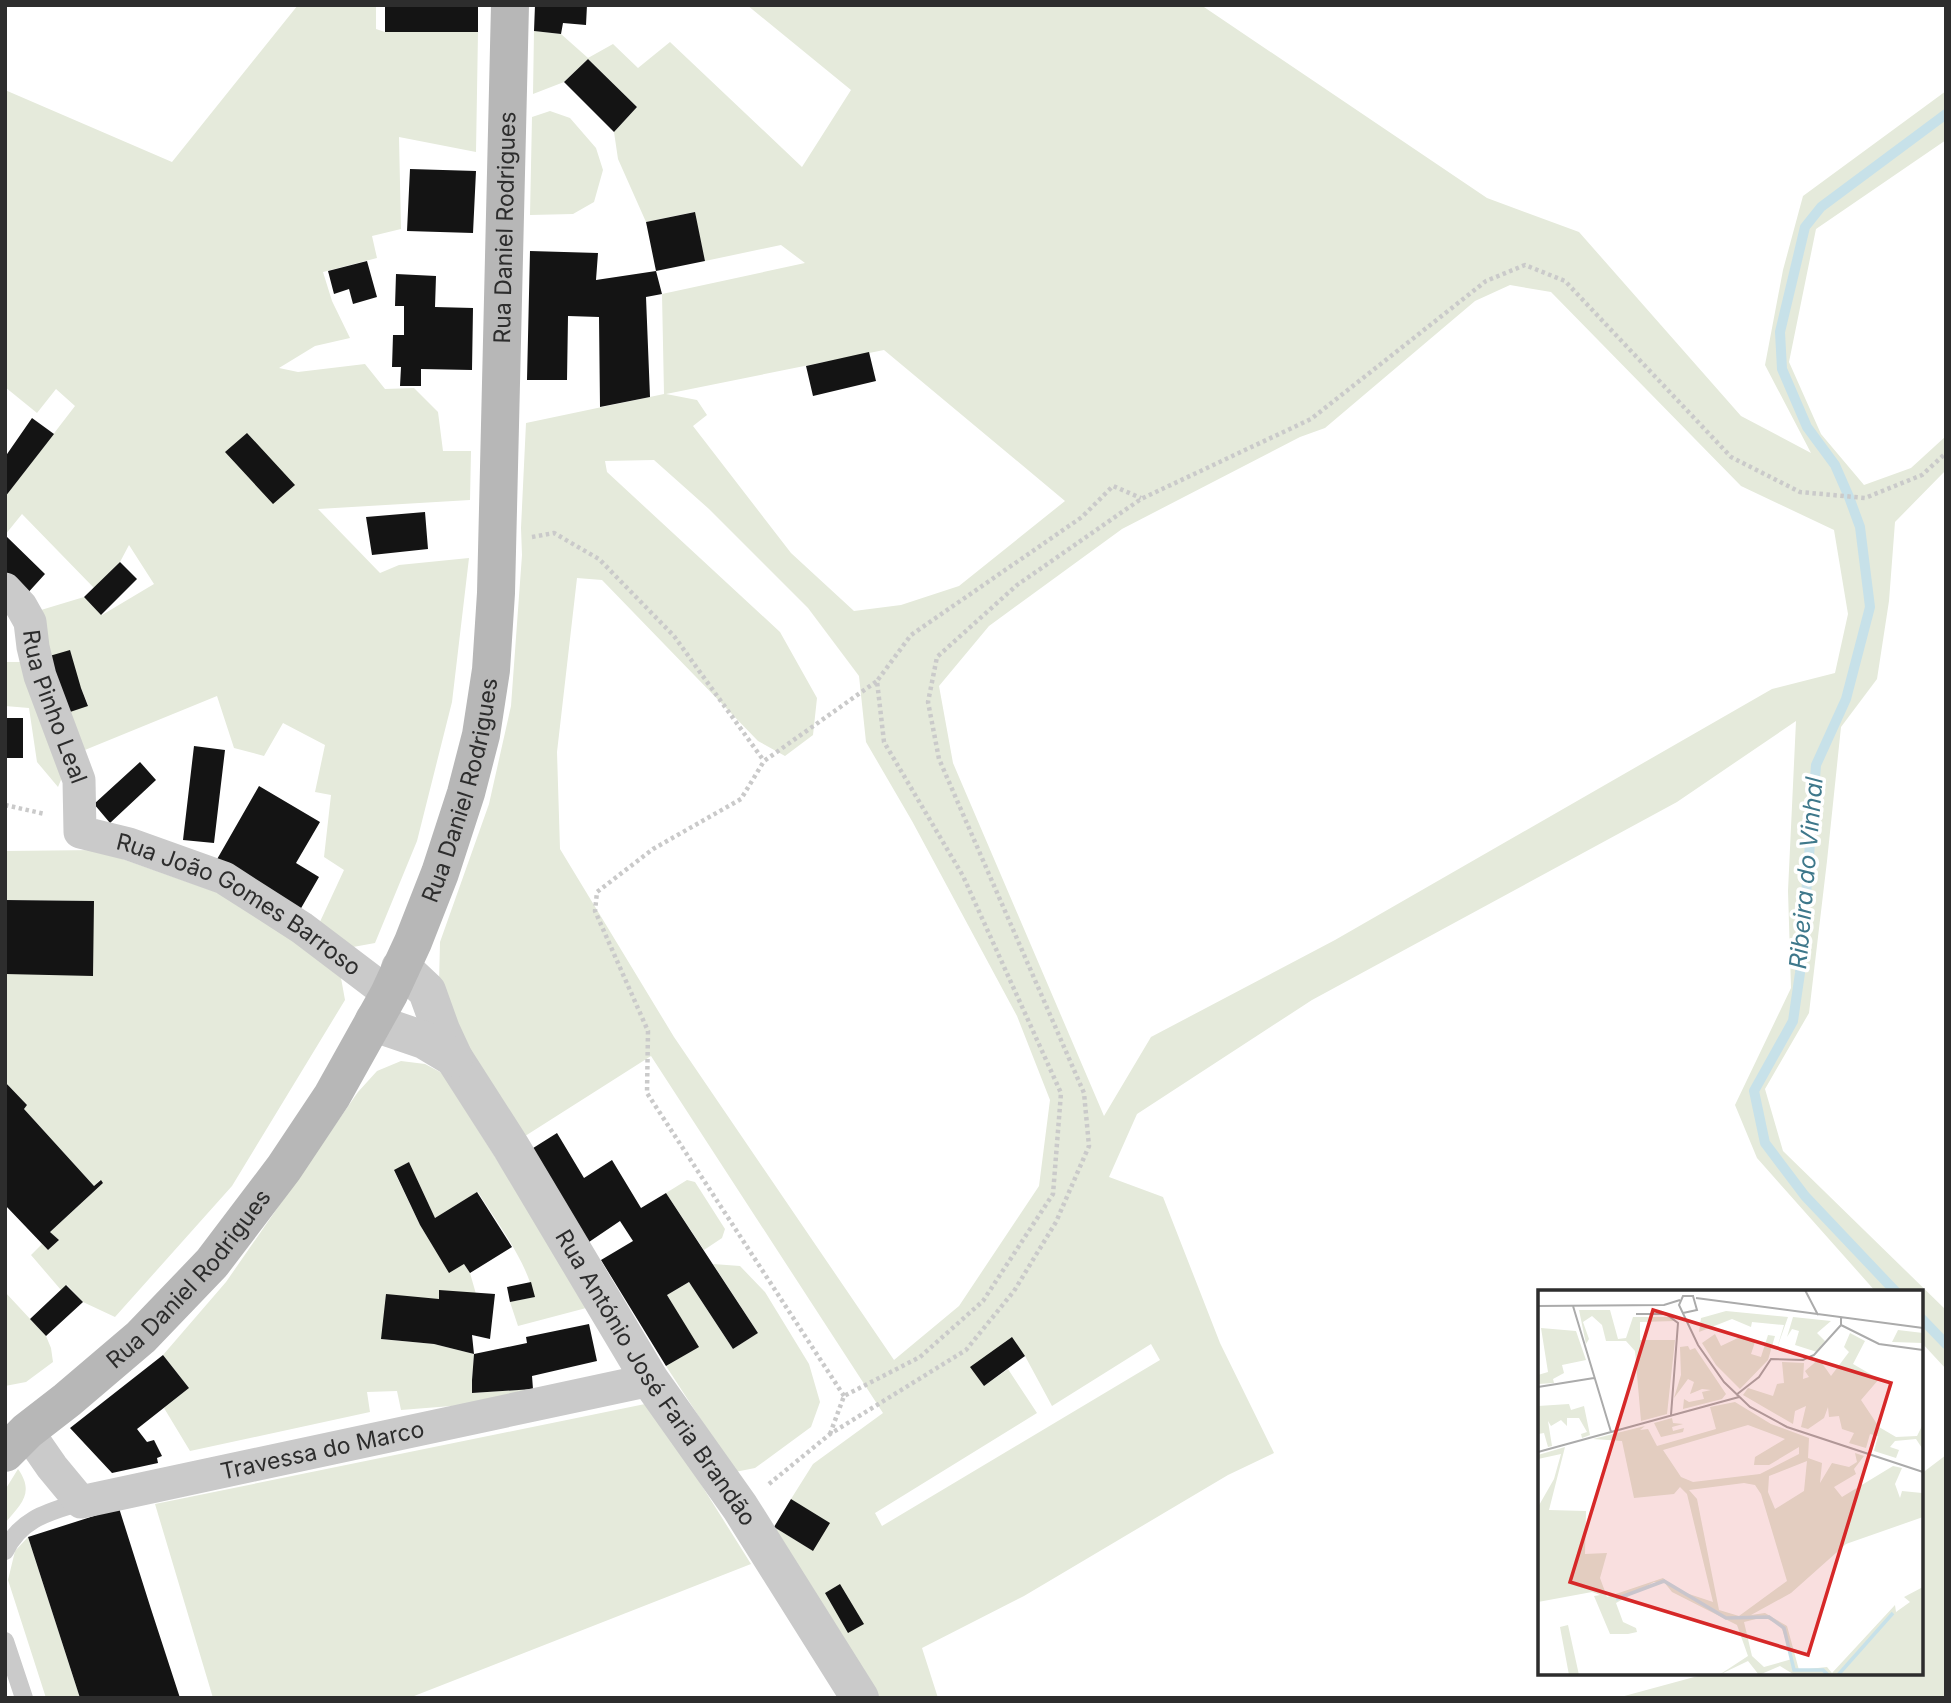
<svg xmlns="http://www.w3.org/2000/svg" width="1951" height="1703" font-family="Inter,sans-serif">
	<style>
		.green { fill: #e5eadb; fill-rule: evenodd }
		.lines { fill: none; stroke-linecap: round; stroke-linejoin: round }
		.stream { stroke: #c7e1e9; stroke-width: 10 }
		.building { fill: #141414 }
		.path { stroke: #cacaca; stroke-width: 4.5; stroke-dasharray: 3.5 3.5; stroke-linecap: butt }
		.service { stroke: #cacaca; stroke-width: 18 }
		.minor { stroke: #cacaca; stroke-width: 33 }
		.tertiary { stroke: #cacaca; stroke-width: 38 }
		.secondary { stroke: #b7b7b7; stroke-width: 38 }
		.labels { text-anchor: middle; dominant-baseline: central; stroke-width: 7; stroke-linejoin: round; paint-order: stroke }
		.street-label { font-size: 23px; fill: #2d2d2d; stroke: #fff }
		.water-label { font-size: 24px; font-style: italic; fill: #3e788b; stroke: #fff }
		.inset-river { fill: none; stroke: #c7e1e9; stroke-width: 3.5 }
		.inset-road { fill: none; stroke: #ababab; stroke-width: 2 }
		.view { fill: #d62828; fill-opacity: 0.15; stroke: #d62828; stroke-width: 3.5 }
		.inset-edge { fill: none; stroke: #2d2d2d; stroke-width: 3.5 }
	</style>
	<rect width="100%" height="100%" fill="#fff"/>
	<!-- green -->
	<path class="green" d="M298,5H376V29L385,32H478L476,152L399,137L401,229L372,236L377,258L323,272L332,301L350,338L315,346L279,368L298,372L365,364L385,389L414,388L438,412L443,451H471L470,500L318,509L380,573L399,565L469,558L452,702L417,841L375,943L353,947L318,926L344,870L324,857L331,795L315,792L325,745L283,723L264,756L234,748L217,696L80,752L64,714L88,705L81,688L46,657L41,610L84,597L102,615L154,584L129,545L120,562L94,588L22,514L5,535V497L75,406L56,389L37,413L5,387V90L172,162Z
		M747,5H1201L1487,198L1579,232L1741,416L1811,453L1765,365L1783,270L1803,196L1946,91V140L1816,229L1789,362L1821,434L1864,485L1911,468L1946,436V470L1895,522L1889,601L1877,679L1841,727L1827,861L1809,1013L1765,1089L1783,1151L1946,1310V1369L1921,1342V1292H1876L1757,1158L1735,1105L1791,988L1788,891L1796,721L1677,802L1312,1000L1137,1114L1109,1177L1163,1197L1220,1343L1274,1453L1228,1475L1024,1596L922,1648L938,1698H880L774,1527L812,1550L791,1499L813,1464L883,1413L651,1056L522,1138L464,1041L439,983L440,942L489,804L511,706L522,555L521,528L526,423L664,394L662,294L805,263L781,245L705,261L694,212L646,222L618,159L614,132L637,107L588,59L564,82L533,94L534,31L561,34L588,58L613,44L638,68L670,42L802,167L851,90ZM1510,285L1551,292L1741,486L1834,530L1848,614L1835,673L1772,689L1335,940L1151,1037L1104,1116L953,763L939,686L989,626L1122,529L1300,437L1325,428L1475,301ZM884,350L1065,501L959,586L901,605L854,611L791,553L693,426L707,415L697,400L666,394ZM654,460L709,509L808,608L859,676L866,742L912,821L1017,1016L1050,1100L1039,1186L959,1306L894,1360L674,1037L560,849L557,752L577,578L602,580L758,741L785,756L813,735L817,698L780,632L607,472L605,461ZM1011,1338L1025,1356L1052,1406L1151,1344L1160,1360L882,1526L875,1513L1037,1413L1008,1369L984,1386L971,1367Z
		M550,111L570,118L596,148L603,170L594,202L573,214L530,215L532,117Z
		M5,662H30L66,768L58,787L37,762L29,708L5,706Z
		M97,850L230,897L320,957L341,978L345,1000L232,1186L115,1317L83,1302L67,1285L61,1290L31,1255L42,1244L48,1250L59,1240L50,1232L103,1183L100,1180L94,1186L24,1109L27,1105L5,1082V974L93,901L5,900V851Z
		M401,1061L425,1064L442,1073L590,1307L518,1326L510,1302L534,1297C527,1261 497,1223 478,1192L435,1218L409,1162L394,1171L420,1225L449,1272L464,1264L470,1273L476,1294L439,1299L381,1339L434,1344L474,1354L472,1380L473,1393L533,1389L489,1403L401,1410L397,1391L367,1392L370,1412L190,1451L164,1408L189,1388L163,1355L226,1282L358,1092L377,1071Z
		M687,1180L695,1182L725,1229L722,1238L704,1250L666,1193Z
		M713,1264L740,1266L765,1292L809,1364L820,1402L811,1427L755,1468L735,1472L666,1366L698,1347L667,1295L689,1282L733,1349L758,1333Z
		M5,1292L46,1336L51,1348L53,1362L26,1382L5,1386Z
		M650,1403L751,1564L409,1698H213L155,1504Z
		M1946,1455V1698H1617L1709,1673H1921V1474Z
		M18,1469C35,1493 21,1504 5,1523V1490Z
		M28,1537L80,1698H46L8,1580L15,1551Z"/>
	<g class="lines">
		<!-- stream -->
		<path class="stream" d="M1896,1292L1805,1196L1765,1143L1754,1091L1793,1021L1800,973L1816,765L1846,699L1870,607L1860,527L1849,497L1835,465L1807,427L1782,369L1780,332L1805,227L1821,207L1946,114
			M1921,1318L1946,1344"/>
	</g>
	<!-- building -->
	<path class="building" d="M385,5H478V32H385Z
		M535,5H587L586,25L563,23L561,34L534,31Z
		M588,59L637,107L614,132L564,82Z
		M410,169L476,171L473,233L407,231Z
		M695,212L705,261L656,271L662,294L646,297L650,397L600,407L599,317L568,316L567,380H527L530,251L598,253L596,280L656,271L646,222Z
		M367,261L377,297L353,304L349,289L334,294L328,271Z
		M396,274L436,276L435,307L473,308L472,370L421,369V386H400L401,367H392L393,335H404V306H395Z
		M869,352L876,381L813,396L806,366Z
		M32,418L54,434L5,497V457Z
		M247,433L295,485L273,504L225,452Z
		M425,512L428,549L372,555L366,517Z
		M5,535L45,574L25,596L5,577Z
		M120,562L137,579L101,615L84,597Z
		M70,650L81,688L88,706L64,714L46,657Z
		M5,718H23V758H5Z
		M194,746L225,750L214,843L183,840Z
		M140,762L156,780L110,823L94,804Z
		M259,786L320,822L296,863L319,877L300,910L216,861Z
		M5,900L94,901L93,976L5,974Z
		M5,1082L27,1105L24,1109L94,1186L101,1180L103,1183L50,1232L59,1240L48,1250L5,1205Z
		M557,1133L584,1178L612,1160L641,1208L666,1193L758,1333L733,1349L689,1282L667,1295L699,1347L666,1366L601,1260L633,1241L620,1221L589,1242L530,1150Z
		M409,1162L435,1218L477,1192L512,1247L470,1273L464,1264L449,1273L420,1225L394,1170Z
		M531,1282L535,1297L510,1302L507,1287Z
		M66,1285L83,1302L46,1336L30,1319Z
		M439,1290L495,1294L490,1339L472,1335L474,1354L434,1344L381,1339L386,1294L439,1299Z
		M589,1324L597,1361L532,1376L533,1389L472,1393V1380L474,1354L527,1343L526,1337Z
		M1012,1337L1025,1356L984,1386L970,1367Z
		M163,1355L189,1388L137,1429L147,1442L154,1440L162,1456L157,1458L158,1463L112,1473L70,1428Z
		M791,1499L830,1523L813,1551L774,1527Z
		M119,1508L151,1609L180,1698H80L28,1537Z
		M840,1584L864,1624L848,1633L825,1593Z"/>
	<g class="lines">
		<!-- path -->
		<path class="path" d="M532,537L554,533L599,559L674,636L764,761
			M5,805L45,814
			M844,1396L647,1093L648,1031L595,911L597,892L653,849L741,799L764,761L877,681
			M830,1434L844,1396L920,1357L983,1301L1053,1194L1061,1093L963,876L884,742L877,681L911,635L1082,517L1113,486L1141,498
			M769,1484L830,1434L966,1350L1014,1291L1056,1222L1089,1146L1084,1093L939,759L928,702L937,657L1017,585L1141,499L1311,419L1486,281L1525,265L1565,281L1731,457L1800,492L1865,498L1922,475L1946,453"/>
		<!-- service -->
		<path class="service" d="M5,1551C21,1518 49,1512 81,1502
			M5,1641L24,1698"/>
		<!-- minor -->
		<g class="minor">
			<path id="s1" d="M5,589L21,606L30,622L33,647L40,676L79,780L80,832L129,844L224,878L302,928L389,994"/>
			<path id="s2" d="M27,1431L52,1467L81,1502L650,1380"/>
		</g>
		<!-- tertiary -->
		<g class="tertiary">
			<path id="s3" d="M400,968L410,975L427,991L441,1030L454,1058L511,1147L650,1380L740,1507L860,1698"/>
			<path d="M374,1020L386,1027L424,1040L454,1058"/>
		</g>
		<!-- secondary -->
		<path class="secondary" id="s4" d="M5,1453L27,1431L67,1400L141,1337L212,1263L284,1168L332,1096L389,994L413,942L440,873L466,793L481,735L491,670L496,593L510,5"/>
	</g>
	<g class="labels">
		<!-- street labels -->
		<g class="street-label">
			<text stroke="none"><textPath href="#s4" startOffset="1388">Rua Daniel Rodrigues</textPath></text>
			<text stroke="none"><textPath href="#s1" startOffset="130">Rua Pinho Leal</textPath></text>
			<text stroke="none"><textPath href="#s4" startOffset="821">Rua Daniel Rodrigues</textPath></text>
			<text stroke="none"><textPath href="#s1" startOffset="436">Rua João Gomes Barroso</textPath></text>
			<text stroke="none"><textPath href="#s4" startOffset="254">Rua Daniel Rodrigues</textPath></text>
			<text stroke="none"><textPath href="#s3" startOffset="486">Rua António José Faria Brandão</textPath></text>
			<text stroke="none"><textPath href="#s2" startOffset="336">Travessa do Marco</textPath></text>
		</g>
		<!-- water labels -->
		<g class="water-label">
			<text transform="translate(1806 873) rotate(-85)">Ribeira do Vinhal</text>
		</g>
	</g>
	<!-- overview -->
	<g transform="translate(1538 1290)">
		<rect width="385" height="385" fill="#fff"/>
		<path d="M41,20H72L80,49L88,48L95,27H132L137,31L102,32V50H137L129,124L103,131L97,61L88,51H68L64,35L54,26L45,32L51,49L48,54ZM188,21L250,27L239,58L246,35L214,32L213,37L194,29L161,42L163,28ZM255,27L293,31L279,43L287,51L279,62L257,55L261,41L254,39L249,47ZM3,38L38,41L48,70L24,75L26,83L15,89L16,93L0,94V85L10,82ZM360,40L385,43V53L354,52ZM312,43L327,51L315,74L341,89L323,110L341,137L358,147L379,146L385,134L384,158L378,149L357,151L352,157L361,160L358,168L336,161L340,146L332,144L328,158L311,153L316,143L304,139L301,126L291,127L290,117L286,128L270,139L263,137L268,116L257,121L255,134L205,105L210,98L235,106L239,94L246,93L244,72L266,73L265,89L271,87L267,81L281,69L293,86L311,62L306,57ZM177,44L183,56L202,47L217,52L213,64L223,67L230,45L237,46L230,70L202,99L178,75L164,53ZM150,56L152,60L157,58L188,104L184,109L145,119L146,109L151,112L166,109L164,102L173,100L164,99L152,104L156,92L150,89L136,108L143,85L142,57ZM197,112L233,134L271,148L270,168L284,173L282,193L294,173L311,177L319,172L317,163L326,166L316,179L318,184L296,197L304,207L355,176L364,178L357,194L362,208L364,201L384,203L385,208V227L308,254L253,303L213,325L227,323L249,336L261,380L289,377L294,383L357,315L358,322L372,312L366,307L385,297V385L255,384L242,376L221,385L210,371L181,385L210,366L199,335L134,302L126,292H116L78,313L85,332L98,338L99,342L90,344H72L56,306L62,305L54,302L0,312V217L16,189L23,164L0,169V165L27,157L11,220L48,221L47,264L69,263L62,288L69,307L125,288L139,300L175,312L149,204L142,197L136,204L96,208L84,151L55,149L107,136L102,140L110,139L119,156L178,139L172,117ZM210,135L247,149L217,167L216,175H231L261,157V164L222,184L155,192L143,187L125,160ZM269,171L266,201L237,219L230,202L231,186ZM206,193L217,195L223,204L249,291L201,326L181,320L159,209L151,200ZM226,327L243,336L254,369L226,377L214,366L206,332ZM31,114L33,120L46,116L52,145L44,148L43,144L49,142L41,128H29V136L23,130L13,136L10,131L14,156L10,157L6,143L0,144V116ZM134,128L135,133L145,134L134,137L135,141L146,138L145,142L123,147L116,133ZM30,335L41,385H31L22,337Z" fill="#e5eadb" fill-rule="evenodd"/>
		<path class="inset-river" d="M78,309L126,291L188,328L231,327L246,338L256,380H285L290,385M300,385L355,323"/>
		<path class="inset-road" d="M267,0L280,25M156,6H145L141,15L160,55L186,92L212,117L249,137L385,182M158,8L385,38M0,16L126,15L142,10M35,16L73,142M145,23L159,20L155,6M98,24H128L140,33L133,125M303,35L341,54L385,60M0,97L56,88M198,105L221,87L233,69L265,70L276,65L303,35V27M0,162L201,107"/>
		<path class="view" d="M115,20L353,93L270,365L32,292Z"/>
		<rect width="385" height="385" class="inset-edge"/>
	</g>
	<!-- border -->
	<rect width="1951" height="1703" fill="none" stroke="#2d2d2d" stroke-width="14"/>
</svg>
